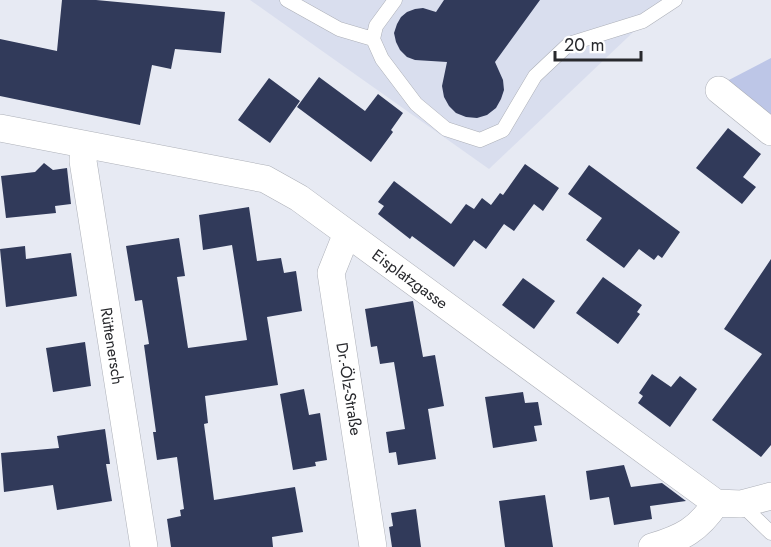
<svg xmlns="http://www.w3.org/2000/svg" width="771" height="547" font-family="Jost,sans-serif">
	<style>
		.built { fill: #d9deee }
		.green { fill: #bdc6e7 }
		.building { fill: #313a5a }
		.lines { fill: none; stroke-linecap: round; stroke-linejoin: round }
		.lane-casing { stroke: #adb0b8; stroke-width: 15 }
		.street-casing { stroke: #adb0b8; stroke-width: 28 }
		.lane { stroke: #fff; stroke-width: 14 }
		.street { stroke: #fff; stroke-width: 27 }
		.labels { text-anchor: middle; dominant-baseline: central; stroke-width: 6; stroke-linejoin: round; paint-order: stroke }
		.street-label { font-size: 16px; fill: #28292d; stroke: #fff }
	</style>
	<rect width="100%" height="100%" fill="#e7eaf3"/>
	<!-- built -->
	<path class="built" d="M250,0H667L489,169Z"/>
	<!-- green -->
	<path class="green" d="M771,58V120L725,82Z"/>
	<!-- building -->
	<path class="building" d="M62,0H96L225,12L221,53L175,49L171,69L152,65L140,125L0,96V39L57,51Z
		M444,0H540L495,62L503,80L504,90L501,99L496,108L487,115L477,118L466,117L456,113L449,106L444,97L442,86L447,62L415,60L407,57L400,50L396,42L394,33L397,24L401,17L407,12L415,9L423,8L436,12Z
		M319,77L365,111L378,94L403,113L391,130L393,132L371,162L297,107Z
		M269,78L300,101L270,143L238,120Z
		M728,128L761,154L743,177L756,187L742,204L696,168Z
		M44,163L53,170L67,168L71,204L55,206L56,213L6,218L1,176L35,172Z
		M525,164L559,188L543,211L534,204L514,231L504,224L486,249L474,240L454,267L412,236L410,239L378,214L384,206L378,202L394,181L451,224L466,204L474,209L482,198L491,205L500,193L503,195Z
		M589,165L680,232L662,258L658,255L654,260L639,249L624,268L586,240L602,218L568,194Z
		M249,207L257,261L281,258L284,273L296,271L302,311L267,317L278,385L205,396L208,423L204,424L214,500L295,487L303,532L272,537L273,547H171L167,519L181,516L180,510L184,509L177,457L157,460L153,432H156L144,345L149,344L142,300L135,301L126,246L179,238L185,276L177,277L188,348L247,340L232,245L203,250L199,215Z
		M25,246L26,259L71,253L77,296L6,307L0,249Z
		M771,259V445L761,457L712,420L762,354L724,329Z
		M603,277L642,305L637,312L640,314L618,344L576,313Z
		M523,278L555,301L534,329L502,305Z
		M413,301L423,357L435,355L444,406L428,409L436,459L398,465L396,452L389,453L386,432L405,429L394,362L380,364L377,346L371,347L365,309Z
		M85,342L91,386L53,392L46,348Z
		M652,374L671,387L680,376L697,389L670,427L638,403L643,396L639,393Z
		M304,389L309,415L320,413L327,460L315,462L316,466L293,470L280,394Z
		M523,392L525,403L538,402L542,425L534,426L537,441L493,448L485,397Z
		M105,429L110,464H106L112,501L57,510L53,485L4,492L1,453L59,448L57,436Z
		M624,465L631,487L662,483L686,501L650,506L652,519L614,525L609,497L590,500L586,471Z
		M545,495L553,547H505L499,501Z
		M416,509L421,547H392L389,527L393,526L391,513Z"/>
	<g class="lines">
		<!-- lane casing -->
		<g class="lane-casing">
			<path id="lane" d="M287,0L339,29L373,39
				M395,0L376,26L373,39L382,59L416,104L446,129L480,140L503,130L535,76L569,44L643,21L675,0
				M741,504L771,533"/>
		</g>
		<!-- street casing -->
		<g class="street-casing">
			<path id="street" d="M719,90L771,132
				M0,128L265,179L299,198L716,503L741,504L771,496
				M84,145L83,161L144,547
				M347,233L331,273L373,547
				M652,547C682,538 698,530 716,503"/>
		</g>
		<!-- lane -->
		<use href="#lane" class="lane"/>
		<!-- street -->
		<use href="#street" class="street"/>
	</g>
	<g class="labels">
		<!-- street labels -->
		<g class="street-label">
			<text transform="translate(410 279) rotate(36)">Eisplatzgasse</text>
			<text transform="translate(112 346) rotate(81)">Rüttenersch</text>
			<text transform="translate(349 389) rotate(81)">Dr.-Ölz-Straße</text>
		</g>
	</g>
	<!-- scale -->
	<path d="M555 51v9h86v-9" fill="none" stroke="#28292d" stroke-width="3"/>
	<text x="564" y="51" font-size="18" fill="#28292d" stroke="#ffffff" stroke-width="4.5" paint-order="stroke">20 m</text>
</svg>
